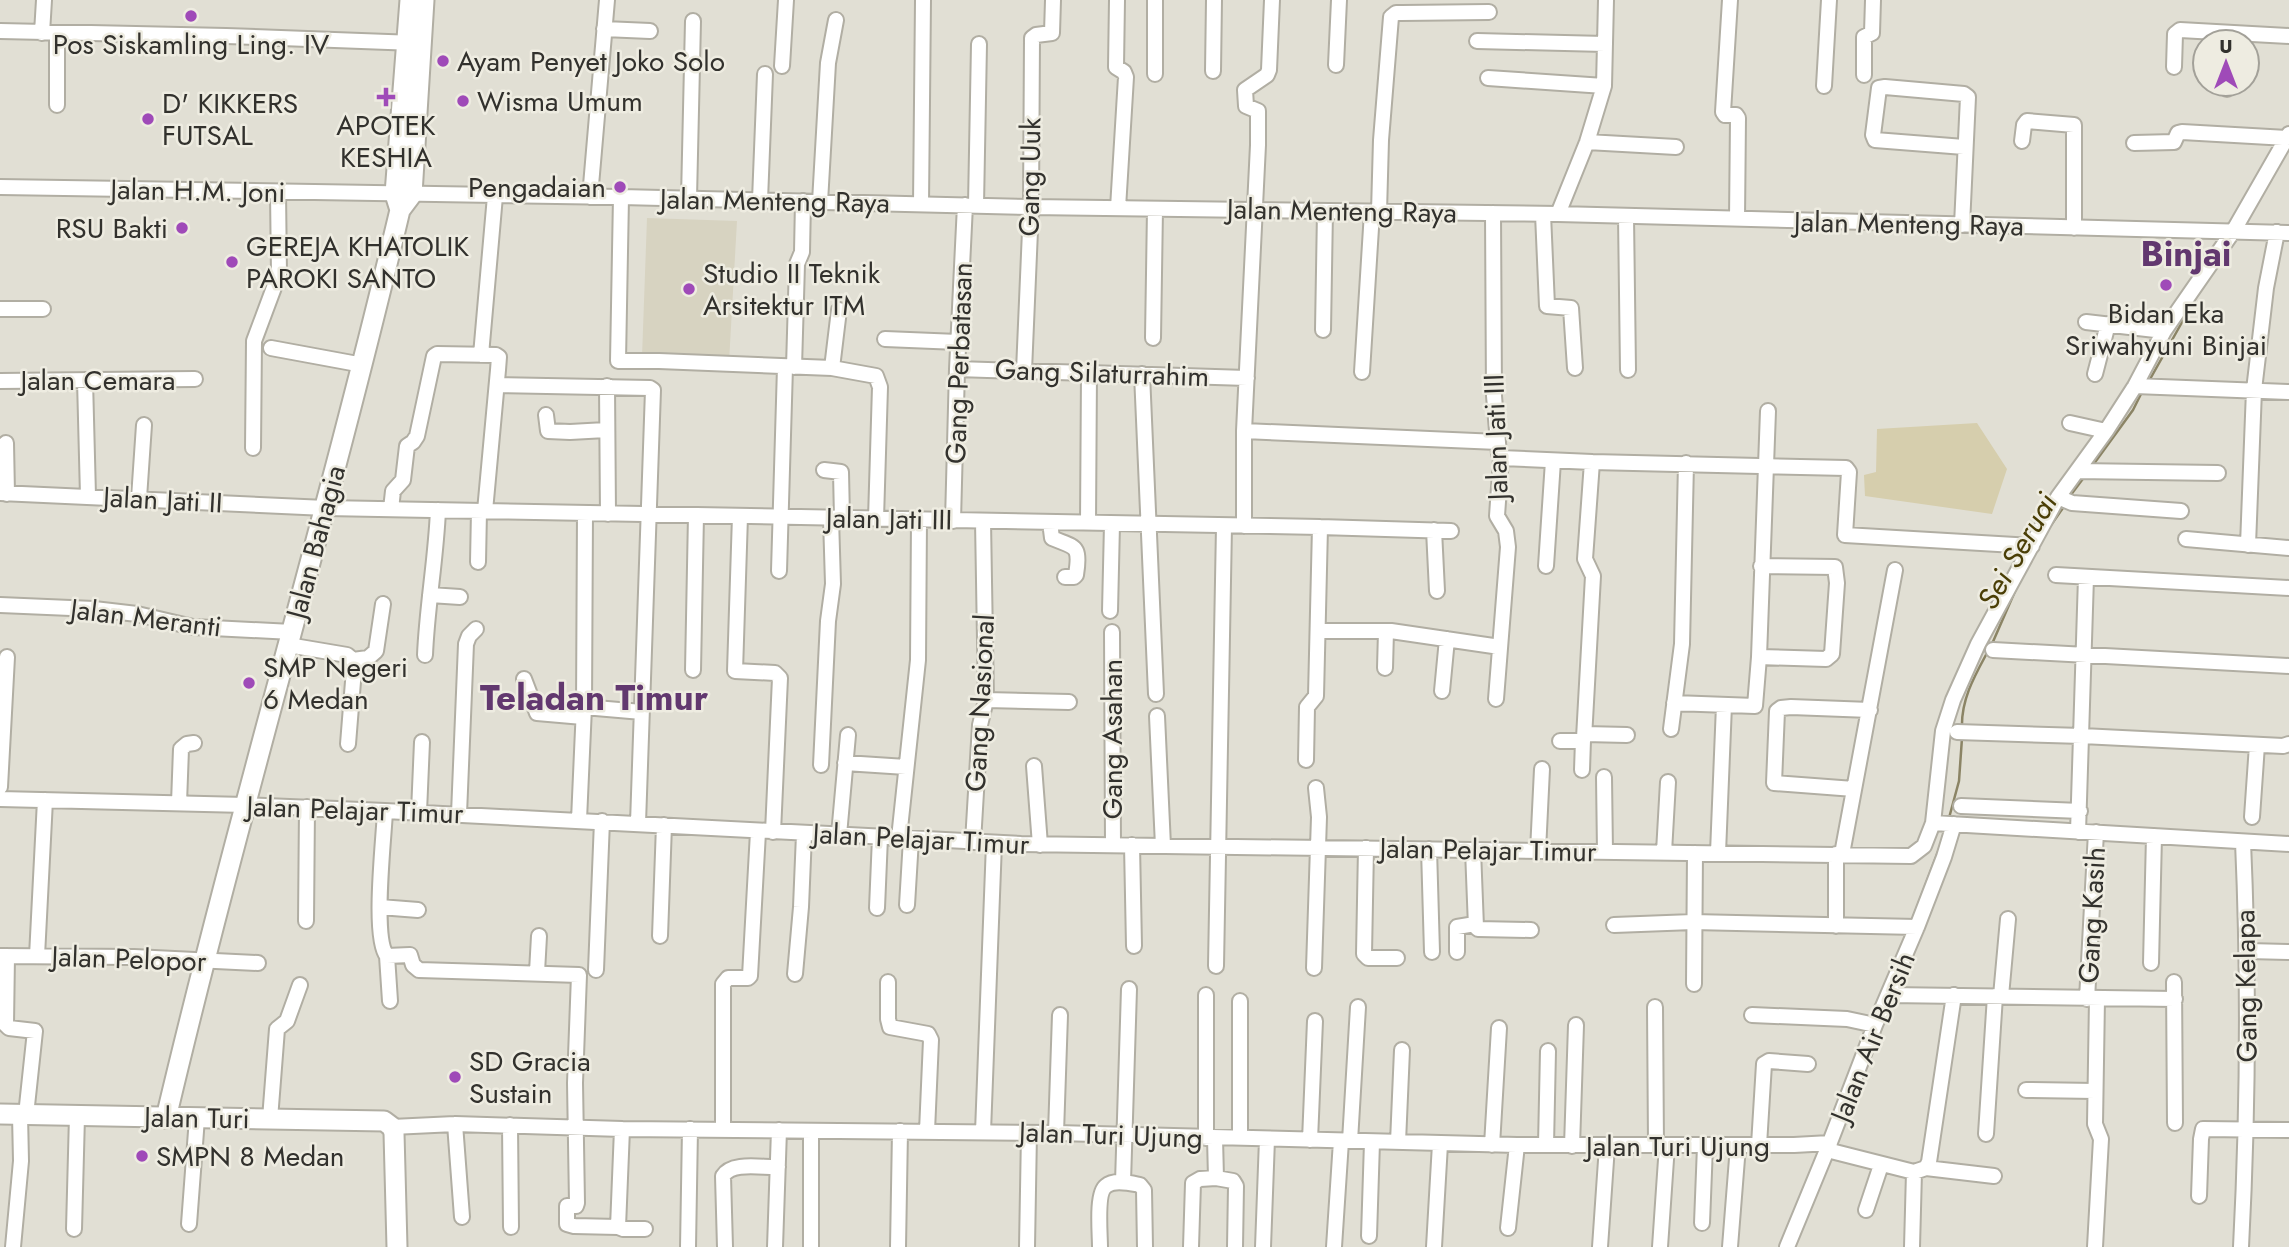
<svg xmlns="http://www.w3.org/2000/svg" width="2289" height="1247" font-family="Jost,sans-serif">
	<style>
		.built { fill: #d7d3c1 }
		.green { fill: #d6cead }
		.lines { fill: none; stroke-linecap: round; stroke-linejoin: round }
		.stream { stroke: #8b8465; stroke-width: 2.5 }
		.minor-casing { stroke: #b1aea3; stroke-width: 18 }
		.major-casing { stroke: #b1aea3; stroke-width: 23 }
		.minor { stroke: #fff; stroke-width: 14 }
		.major { stroke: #fff; stroke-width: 19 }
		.poi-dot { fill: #9f4ab8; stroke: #eeece1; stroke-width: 2.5 }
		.labels { text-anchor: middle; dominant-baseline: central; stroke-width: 5; stroke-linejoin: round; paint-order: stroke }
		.poi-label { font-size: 28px; fill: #32312d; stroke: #eeece1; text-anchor: start }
		.street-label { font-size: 28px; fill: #32312d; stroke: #eeece1 }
		.water-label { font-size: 30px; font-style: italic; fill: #4a3e06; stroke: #eeece1 }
		.district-label { font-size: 35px; font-weight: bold; fill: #62386f; stroke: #eeece1 }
	</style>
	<rect width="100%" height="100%" fill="#e1dfd4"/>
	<!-- built -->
	<path class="built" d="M647,218L737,221L729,362L642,357Z"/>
	<!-- green -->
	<path class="green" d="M1977,423L2007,469L1992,514L1865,496L1864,475L1876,472L1877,429Z"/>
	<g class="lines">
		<!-- stream -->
		<path class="stream" d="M2149,381L2199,292
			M2093,465L2133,410L2142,392
			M2070,496L2085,476
			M2049,528L2065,505
			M1992,644L2016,589
			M1962,728C1961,700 1974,677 1987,653
			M1949,818L1959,781L1962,738
			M1911,923L1941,844"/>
		<!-- minor casing -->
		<g class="minor-casing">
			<path id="minor" d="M1117,0L1116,67L1124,72L1126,77L1118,208
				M1155,0V74
				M1730,0L1723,112L1725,115H1736L1738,118L1737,219
				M604,29L650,31
				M0,31L226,36L415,43
				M42,33L44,0
				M57,33V105
				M1477,41L1605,44
				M1336,65L1339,0
				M782,66L786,0
				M2174,67L2175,34L2180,30L2289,36
				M1213,71L1214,0
				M1864,75V37L1872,33L1873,0
				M1488,78L1604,86
				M1824,86L1829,0
				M2227,89V84
				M2022,141L2024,125L2027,121L2074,125V228
				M1587,142L1676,147
				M2134,143L2174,142L2178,133L2182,132L2287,138
				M0,187L621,197L1031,207L1558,214L2289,233
				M590,197L607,0
				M621,197L618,361H659L832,368L876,376L880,387L876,519
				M689,198L693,21
				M760,200L765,74
				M820,202L828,63L836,20
				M921,204L923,0
				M976,205L979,44
				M1379,212L1381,140L1391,17L1396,13H1402L1489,12
				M1493,213L1494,396L1499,454L1501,458L1497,516L1506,531L1508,547L1496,699
				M1543,214L1547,306L1571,308L1575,368
				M1558,214L1587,142L1604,86L1606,0
				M1626,216L1628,370
				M1962,225L1968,97L1964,94L1885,87L1879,88L1873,135L1875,140L1964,147
				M0,309H43
				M2086,322L2164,331
				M1323,330L1325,211
				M1153,338L1155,209
				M885,339L958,342
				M271,348L363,365
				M481,355L495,196
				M794,367L797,264L802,252L803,201
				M832,368L839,310
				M957,369L1247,378
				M1024,371L1031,207L1032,38L1036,35L1052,33L1053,0
				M1362,372L1372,212
				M1142,374L1156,694
				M2095,374L2108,324
				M85,380L88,496
				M0,381L195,379
				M497,385L650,388L653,390L638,823
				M607,386L608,514
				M2135,386L2289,392
				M546,415L548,431L570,432L606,430
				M2070,423L2106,431
				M1244,431L1498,442
				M6,443L7,494
				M253,448L254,341L279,274L278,192
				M1501,458L1592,462L1846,468L1849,472L1845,535L2032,546
				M824,470L841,472L842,518
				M2077,471L2218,473
				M0,493L326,508L1320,527L1451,531
				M2058,497L2072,503L2181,511
				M139,498L144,425
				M391,509L393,491L403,480L407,446L413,442L417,436L434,356L437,354L496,355L499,357L498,370L485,511
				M740,516L735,671L775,673L780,678L773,832
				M953,521L957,369L965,205
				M1050,522L1052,538C1075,548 1081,544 1076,575L1074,577H1065
				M1088,523L1089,373
				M1244,526V431L1258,145V111L1246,106L1245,90L1267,75L1269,70L1272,0
				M1434,530L1437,591
				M2186,539L2289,548
				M2248,545L2254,390L2266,288L2277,232
				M478,562L479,511
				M1546,566L1553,461
				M779,571L785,367
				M2056,575L2289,588
				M430,595L460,597
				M0,605L94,609L137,614L193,627L292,632
				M1110,611L1112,524
				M1318,631H1391L1500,647
				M1112,632L1113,845
				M288,645L347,655L353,660L354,669L348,744
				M1993,650L2289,666
				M425,655C427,606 436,559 438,510
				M1759,657L1826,659L1832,654L1837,583L1835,567L1761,566
				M353,660L368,658L376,651L383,604
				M1385,668L1386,631
				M693,670L696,515
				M524,679L537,713L583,717
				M1442,691L1447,639
				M986,700L1069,702
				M1674,703L1755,706L1759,657L1768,411
				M584,707L642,712
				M1157,716L1163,846
				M1671,729L1682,644L1686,463
				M1957,732L2082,736L2283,746L2289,744
				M1585,734L1627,735
				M1560,741H1582L1584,738L1593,576L1585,559L1592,462
				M1306,760L1307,707L1316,696L1320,527
				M845,763L906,767
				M821,765L828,621L833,584L831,518
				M1034,766L1040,845
				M1582,770L1583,740
				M1604,777L1605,852
				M0,787L7,657
				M1854,789L1774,783L1777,711L1781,708L1791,707L1870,710
				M0,799L245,805L385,811L1021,844L1911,856L1924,846L1933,823L1943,731L1953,700L1978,644L2058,497L2106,431L2135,386L2164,331L2234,230L2289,134
				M179,803L181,749L187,744L194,743
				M1961,806L2080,811
				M385,811C384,838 372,938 387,956L410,955L413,965L419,970L579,975L575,1083L577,1203L576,1206H567V1224L574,1226L618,1227
				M419,812L422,742
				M459,814L466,644L469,636L476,629
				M2252,817L2257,745
				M579,820L584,707L585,513
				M1933,823L2289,844
				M2078,832L2086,577
				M839,835L848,735
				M899,838L918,660L919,520
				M973,842L980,725L986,700L983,521
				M1132,845L1134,946
				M1366,848L1364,954L1368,958H1397
				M1429,849L1432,952
				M1473,850L1476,927L1478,929L1531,930
				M1538,851L1542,769
				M1664,852L1668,782
				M1718,853L1724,705
				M1842,854L1895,570
				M907,905L911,839
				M380,907L418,910
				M877,908L880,837
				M306,921L307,807
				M1614,925L1693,922L1917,927
				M1836,926V854
				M660,936L664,825
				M2248,951L2289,952
				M1457,952V927L1475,924
				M0,956L134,957L258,963
				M7,956L6,1025L9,1028L35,1031L26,1115
				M37,956L45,800
				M387,956L390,1001
				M2151,963L2154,836
				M1216,966L1224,526
				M1314,968L1319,817L1316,788
				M596,970L602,821
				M537,972L539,936
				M795,974L801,907L804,834
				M888,982V1019L890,1027L928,1034L931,1040L927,1131
				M2174,982L2175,1123
				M1694,984L1695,853
				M1889,995L2175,999
				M2001,996L2008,919
				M2087,999L2096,832
				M1240,1001V1138
				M1655,1007L1656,1145
				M1752,1015L1847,1019L1875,1025
				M2026,1090L2095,1091
				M270,1119L277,1029L287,1021L300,985
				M455,1124L462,1217
				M510,1125L511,1227
				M392,1127L455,1124L622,1129L1056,1133L1517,1145H1794L1830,1143
				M622,1129L618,1227L623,1229H645
				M723,1129V984L728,978H748L750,976L758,832
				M811,1131V1247
				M983,1132L994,843
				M1056,1133L1060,1015
				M1986,1134L1995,996
				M1206,1138V995
				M1215,1138L1216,1178L1233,1181L1236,1186L1235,1247
				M1310,1140L1315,1021
				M1350,1141L1358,1007
				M1398,1142L1402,1050
				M1492,1145L1499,1028
				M1546,1145L1548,1051
				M1759,1145L1764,1064L1769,1061L1808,1064
				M1572,1146L1576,1025
				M1827,1150L1914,1172L1926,1168L1994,1176
				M1926,1168L1929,1162L1954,995
				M1123,1182L1129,989
				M2199,1196L2201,1139L2203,1129L2289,1130
				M1866,1210L1881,1165
				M1702,1223L1705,1146
				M189,1224L197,1118
				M1508,1228L1517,1145
				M74,1229L77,1116
				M1369,1236L1372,1142
				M13,1247L21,1161L20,1115
				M688,1247L690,1129
				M725,1247L723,1176C732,1161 763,1168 778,1167
				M775,1247L779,1130
				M898,1247L900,1131
				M1027,1247L1029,1133
				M1100,1247C1100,1234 1096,1193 1106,1186C1114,1179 1130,1183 1140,1185L1144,1190L1145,1247
				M1191,1247L1193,1183L1200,1179L1216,1178
				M1263,1247L1267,1139
				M1334,1247L1341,1141
				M1434,1247L1440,1144
				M1600,1247L1607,1146
				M1660,1247L1667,1145
				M1730,1247L1738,1146
				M1787,1247L1827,1150L1875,1025L1917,927L1944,857L1954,824
				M1912,1247L1914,1172
				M2095,1247L2101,1139L2095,1124L2097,999
				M2241,1247C2248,1112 2249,977 2243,842"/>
		</g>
		<!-- major casing -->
		<g class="major-casing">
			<path id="major" d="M400,210L395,194L410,0
				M0,1114L384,1121L392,1127L394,1133L397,1247
				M166,1118C238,814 328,514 400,210L412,194L424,0"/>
		</g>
		<!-- minor -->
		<use href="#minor" class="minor"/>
		<!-- major -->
		<use href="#major" class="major"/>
	</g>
	<!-- markers -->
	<g class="poi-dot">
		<circle cx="191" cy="16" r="7"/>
		<circle cx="443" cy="61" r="7"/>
		<path d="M382.5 86.5h7v7h7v7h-7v7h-7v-7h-7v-7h7z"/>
		<circle cx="463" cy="101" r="7"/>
		<circle cx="148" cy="119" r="7"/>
		<circle cx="620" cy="187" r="7"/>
		<circle cx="182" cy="228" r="7"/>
		<circle cx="232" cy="262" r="7"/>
		<circle cx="2166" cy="285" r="7"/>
		<circle cx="689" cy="289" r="7"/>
		<circle cx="249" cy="683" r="7"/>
		<circle cx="455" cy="1077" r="7"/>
		<circle cx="142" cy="1156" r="7"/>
	</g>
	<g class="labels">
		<!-- poi labels -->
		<g class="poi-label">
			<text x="191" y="44" text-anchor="middle">Pos Siskamling Ling. IV</text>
			<text x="457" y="61">Ayam Penyet Joko Solo</text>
			<text x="477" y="101">Wisma Umum</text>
			<text x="162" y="103">D' KIKKERS<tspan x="162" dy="32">FUTSAL</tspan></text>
			<text x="386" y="125" text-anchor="middle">APOTEK<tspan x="386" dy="32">KESHIA</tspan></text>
			<text x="606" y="187" text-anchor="end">Pengadaian</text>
			<text x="168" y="228" text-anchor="end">RSU Bakti</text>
			<text x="246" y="246">GEREJA KHATOLIK<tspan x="246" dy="32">PAROKI SANTO</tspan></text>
			<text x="703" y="273">Studio II Teknik<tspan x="703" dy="32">Arsitektur ITM</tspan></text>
			<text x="2166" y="313" text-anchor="middle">Bidan Eka<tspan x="2166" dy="32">Sriwahyuni Binjai</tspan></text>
			<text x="263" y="667">SMP Negeri<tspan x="263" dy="32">6 Medan</tspan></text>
			<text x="469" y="1061">SD Gracia<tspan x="469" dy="32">Sustain</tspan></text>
			<text x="156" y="1156">SMPN 8 Medan</text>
		</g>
		<!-- street labels -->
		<g class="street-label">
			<text transform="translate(1030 177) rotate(-89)">Gang Uuk</text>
			<text transform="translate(198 191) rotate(1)">Jalan H.M. Joni</text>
			<text transform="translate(775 201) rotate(1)">Jalan Menteng Raya</text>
			<text transform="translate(1342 211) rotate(1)">Jalan Menteng Raya</text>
			<text transform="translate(1909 224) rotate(1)">Jalan Menteng Raya</text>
			<text transform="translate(959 363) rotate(-88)">Gang Perbatasan</text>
			<text transform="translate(1102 373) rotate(2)">Gang Silaturrahim</text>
			<text x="98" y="380">Jalan Cemara</text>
			<text transform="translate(1496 437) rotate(-92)">Jalan Jati III</text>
			<text transform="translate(163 500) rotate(3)">Jalan Jati II</text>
			<text transform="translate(889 519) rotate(1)">Jalan Jati III</text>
			<text transform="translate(316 542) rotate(-75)">Jalan Bahagia</text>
			<text transform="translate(146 618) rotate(7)">Jalan Meranti</text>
			<text transform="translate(980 703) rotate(-87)">Gang Nasional</text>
			<text transform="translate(1112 739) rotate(-90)">Gang Asahan</text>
			<text transform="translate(355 810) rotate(2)">Jalan Pelajar Timur</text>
			<text transform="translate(921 839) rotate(3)">Jalan Pelajar Timur</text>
			<text transform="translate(1488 850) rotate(1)">Jalan Pelajar Timur</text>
			<text transform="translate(2092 915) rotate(-87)">Gang Kasih</text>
			<text transform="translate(129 959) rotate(2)">Jalan Pelopor</text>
			<text transform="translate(2246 986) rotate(-91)">Gang Kelapa</text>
			<text transform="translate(1873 1037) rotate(-68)">Jalan Air Bersih</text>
			<text transform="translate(197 1118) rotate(1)">Jalan Turi</text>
			<text transform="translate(1111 1135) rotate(2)">Jalan Turi Ujung</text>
			<text x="1678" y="1146">Jalan Turi Ujung</text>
		</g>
		<!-- water labels -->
		<g class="water-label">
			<text transform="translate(2017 551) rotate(-60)">Sei Seruai</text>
		</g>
		<!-- district labels -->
		<g class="district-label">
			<text x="2186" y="254">Binjai</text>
			<text x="594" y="698">Teladan Timur</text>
		</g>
	</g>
	<!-- north arrow -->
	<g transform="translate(2226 63)"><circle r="33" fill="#eeece1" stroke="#a3a199" stroke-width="2"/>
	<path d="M0-5L12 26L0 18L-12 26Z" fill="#9f4ab8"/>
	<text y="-10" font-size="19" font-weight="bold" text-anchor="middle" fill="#32312d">U</text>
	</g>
</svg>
